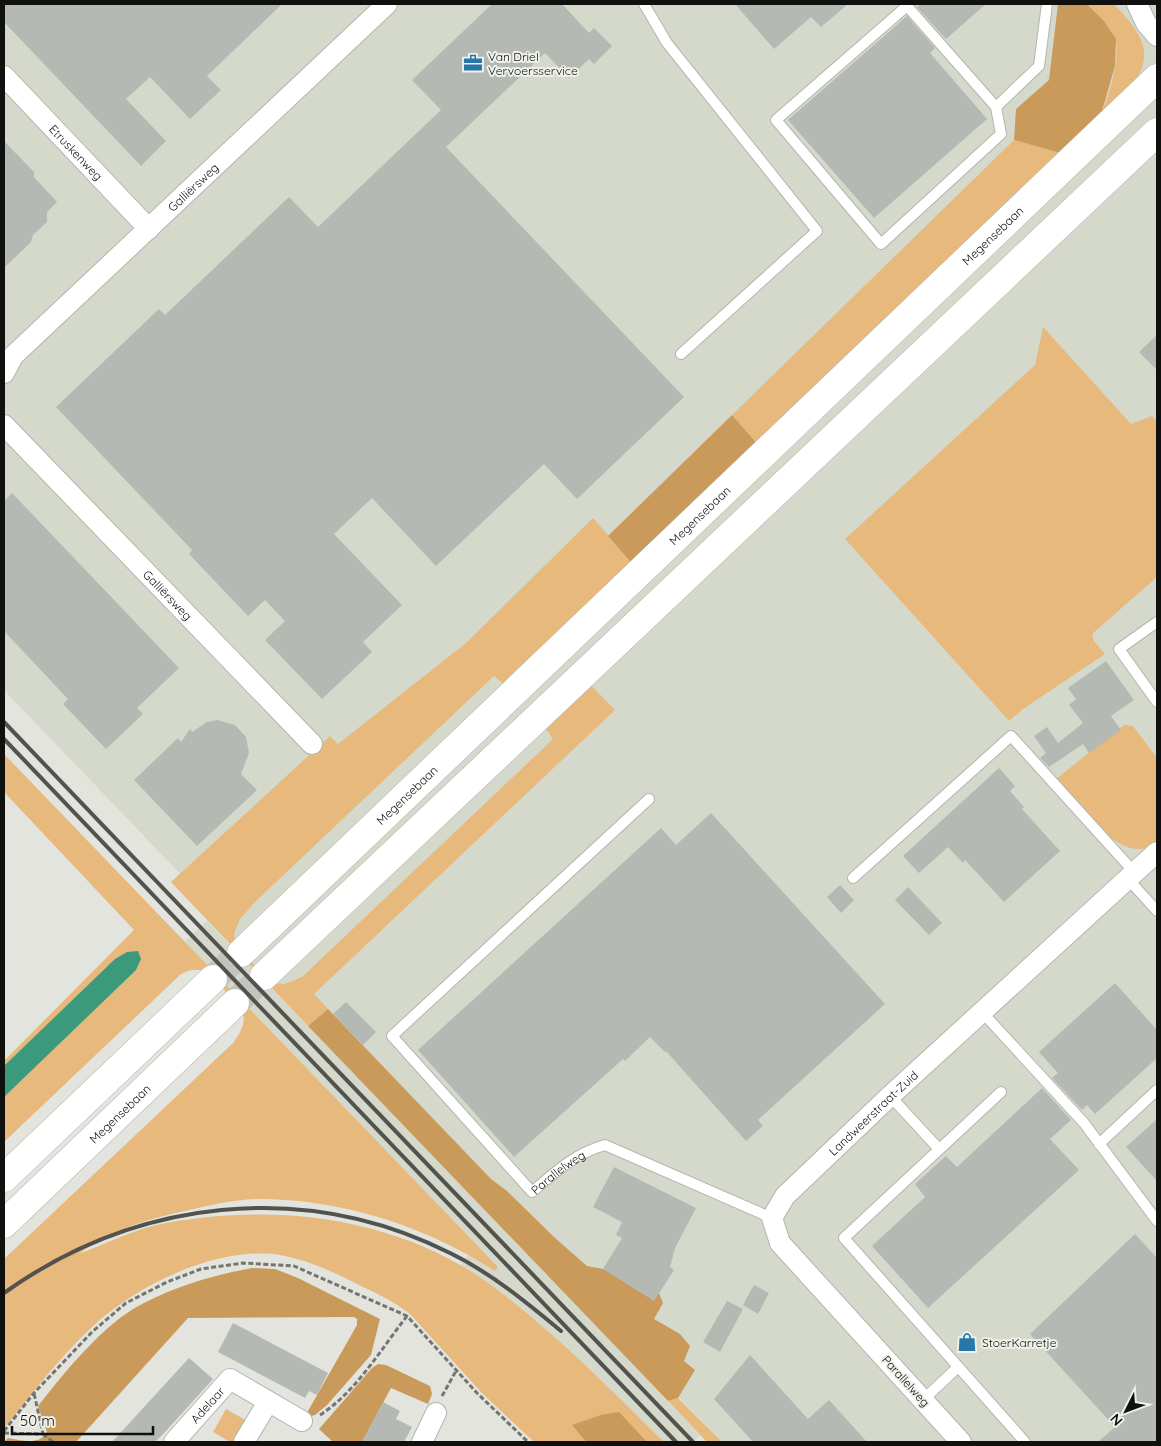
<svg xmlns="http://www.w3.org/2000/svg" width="1161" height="1446" font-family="Quicksand,sans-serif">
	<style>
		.built { fill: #d5d9cb }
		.green { fill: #e7b97d }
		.forest { fill: #c99a59 }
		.water { fill: #3b9a7c }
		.building { fill: #b4b9b4 }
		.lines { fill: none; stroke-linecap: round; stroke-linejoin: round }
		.primary-tunnel { stroke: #c2c4be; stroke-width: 28; stroke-dasharray: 28 14; stroke-linecap: butt }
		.lane-casing { stroke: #b3b5af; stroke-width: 12 }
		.street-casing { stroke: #b3b5af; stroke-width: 22 }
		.primary-casing { stroke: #b3b5af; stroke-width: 29 }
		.path { stroke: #747571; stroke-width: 3; stroke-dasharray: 5 2.5; stroke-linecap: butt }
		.lane { stroke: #fff; stroke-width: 10 }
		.street { stroke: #fff; stroke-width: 20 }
		.primary { stroke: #fff; stroke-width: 28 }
		.rail { stroke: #52534f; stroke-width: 4 }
		.labels { text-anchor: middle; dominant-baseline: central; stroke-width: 4; stroke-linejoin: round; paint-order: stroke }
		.poi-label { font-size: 12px; fill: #10110e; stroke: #eff1ea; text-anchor: start }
		.street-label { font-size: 12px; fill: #10110e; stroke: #eff1ea }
	</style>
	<rect width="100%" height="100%" fill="#e2e4dd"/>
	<!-- built -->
	<path class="built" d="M4,4H1157V1442H722L278,984L264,976L236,947L234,942L235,931L4,690Z
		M207,921L700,1435L693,1442H664L589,1368L480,1278L460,1266L469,1254L495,1271L497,1267L183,943Z"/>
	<!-- green -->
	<path class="green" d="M1087,4H1114C1122,13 1132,23 1138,34C1159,69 1122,97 1100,118C1107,100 1123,55 1114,37C1108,24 1097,14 1087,4Z
		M1014,140L1064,154L760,447L732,415Z
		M1043,327L1131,424L1152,416L1157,422V577L1092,634L1094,641L1105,654L1023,709L1009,721L845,539L1035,365Z
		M593,518L636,568L507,687L494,676L255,902L240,919L235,931L234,942L264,976L273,983L285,984L302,977L553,739L544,726L589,683L615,710L314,994L328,1009L308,1026L171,882L330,736L338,744L466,643Z
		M1124,725L1133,726L1157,758V841C1125,873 1075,800 1056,779Z
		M4,754L498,1267L495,1271C427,1227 347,1201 266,1199C237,1198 208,1206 180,1212C145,1220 107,1232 79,1254C105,1244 133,1230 161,1224C269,1203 388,1215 481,1278C548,1325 606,1385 664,1442H647L572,1425L586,1442H534L482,1393L410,1314C395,1302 378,1294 361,1286C336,1273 308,1260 280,1255C217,1245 135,1286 91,1328C59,1358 32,1394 4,1428V1259L233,1043C239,1035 246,1024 243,1014C241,1007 211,974 203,971C196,968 187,971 181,974L4,1142V1061L134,930L4,792Z
		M678,1398L722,1442H707L668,1401Z
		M226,1409L249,1422L237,1442H230L213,1432Z"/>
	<!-- forest -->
	<path class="forest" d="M1058,4H1087L1104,21L1116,39L1115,66L1100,118L1064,154L1014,140L1016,109L1049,80Z
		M732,415L760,447L636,568L608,536Z
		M328,1009L491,1179L507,1191L555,1238L587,1266L603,1269L659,1293L663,1303L654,1319L680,1334L690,1346L684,1361L695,1370L678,1398L668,1401L308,1026Z
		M252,1268L275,1269L298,1278L380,1319L371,1355L327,1405L315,1415L304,1418L357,1325V1319L354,1317L188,1318L76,1442H4L8,1438C22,1440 39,1446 47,1432L38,1406C66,1371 103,1324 142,1304C176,1286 214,1275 252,1268Z
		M378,1364L386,1365L430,1386L432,1394L428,1404L391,1388L362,1442H333L319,1429L372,1368Z
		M619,1412L647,1442H586L572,1425L601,1415Z"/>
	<!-- water -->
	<path class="water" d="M138,951L141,959L136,970L4,1097V1066L115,959L127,952Z"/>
	<!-- building -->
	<path class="building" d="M4,4H282L207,76L221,90L190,119L150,77L126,99L166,141L141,166L4,22Z
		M492,4H562L589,33L594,28L612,46L594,64L589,59L569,78L545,53L446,147L684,397L577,499L544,464L436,566L372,498L334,534L402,605L363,642L372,652L322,699L265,640L285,621L265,600L248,616L189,554L192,550L56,407L159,309L165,315L289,197L318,227L441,110L412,80Z
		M735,4H848L821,27L811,17L774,49Z
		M921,4H986L946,39L917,7Z
		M907,16L935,48L930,53L987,119L874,218L788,120Z
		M4,141L34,172V177L57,202L47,212V222L33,235L31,242L4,268Z
		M1157,335V370L1139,352Z
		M12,493L179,668L137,708L143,714L106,749L63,704L68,699L4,631V501Z
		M1106,661L1134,700L1111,716L1121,730L1089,753L1083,744L1049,767L1040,758L1046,753L1034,736L1047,727L1058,743L1083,723L1069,705L1076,699L1068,688Z
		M217,720L235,725L246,737L249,753L241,774L257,790L197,846L134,780L178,738L181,742L190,729L192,732L207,722Z
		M999,768L1015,786L1010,791L1024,807L1022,809L1060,851L1004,902L965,860L963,863L948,847L919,873L903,856Z
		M711,813L885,1004L758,1120L763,1126L746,1141L666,1051L665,1052L650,1037L625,1061L623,1059L514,1157L418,1050L661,828L676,845Z
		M840,885L854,900L841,913L827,897Z
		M908,887L942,923L929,935L895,900Z
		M1115,983L1157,1030V1058L1095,1114L1087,1105L1082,1110L1052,1078L1058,1073L1039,1052Z
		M346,1002L376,1032L363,1045L333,1014Z
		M1042,1088L1071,1120L1050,1139L1079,1170L928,1308L872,1246L925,1197L915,1184L946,1156L957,1167Z
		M1157,1119V1181L1126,1147Z
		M614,1167L696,1208L675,1248L670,1267L674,1270L654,1301L603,1269L622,1238L616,1235L622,1222L593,1207Z
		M1135,1234L1157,1258V1442H1098L1115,1427L1030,1334Z
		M754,1285L769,1293L758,1314L743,1305Z
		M727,1301L743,1309L720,1352L703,1342Z
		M233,1323L328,1373L317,1395L309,1391L305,1398L218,1352Z
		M750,1355L808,1419L829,1400L867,1442H753L714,1399Z
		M189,1358L213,1379L166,1431L155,1442H112Z
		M383,1402L400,1411L396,1419L412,1427L404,1442H362Z"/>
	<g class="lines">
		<!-- primary-tunnel -->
		<path class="primary-tunnel" d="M213,979L241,953
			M235,1003L264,976"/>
		<!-- lane casing -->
		<g class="lane-casing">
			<g id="lane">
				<path d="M644,4L667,43L817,231L681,354"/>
				<path d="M907,6L996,107L1001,134L881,244L776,120Z"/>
				<path d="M996,107L1039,66L1047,4"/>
				<path d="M1157,622L1119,649L1157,702"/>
				<path id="s1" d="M649,799L392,1036L532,1192C555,1172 576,1153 605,1145L772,1218"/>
				<path d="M853,878L1011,736L1135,873"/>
				<path d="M1128,879L1157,911"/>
				<path d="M982,1012L1084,1123L1157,1221"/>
				<path d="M1001,1092L844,1238L1025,1442"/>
				<path d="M890,1096L939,1149"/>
				<path d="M1099,1144L1157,1090"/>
				<path d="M923,1400L958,1367"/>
			</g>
		</g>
		<!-- street casing -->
		<g class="street-casing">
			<g id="street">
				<path d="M1137,4L1146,23L1157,36"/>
				<path id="s2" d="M4,76L149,229"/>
				<path id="s3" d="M4,373L13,356L387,4"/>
				<path id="s4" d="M4,425L312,744"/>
				<path id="s5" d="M174,1442L230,1379L302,1421"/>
				<path d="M244,1442L268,1402"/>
				<path d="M422,1442L436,1413"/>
				<path id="s6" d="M961,1442L780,1243L772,1218L785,1196L890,1096L1157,852"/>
			</g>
		</g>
		<!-- primary casing -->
		<g class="primary-casing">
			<g id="primary">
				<path id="s7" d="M241,953L1157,78"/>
				<path d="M264,976L1157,132"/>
				<path d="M4,1178L213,979"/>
				<path id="s8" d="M4,1224L235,1003"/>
			</g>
		</g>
		<!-- path -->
		<path class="path" d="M442,1396L456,1371
			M320,1415C356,1392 381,1349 407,1316
			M4,1431L34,1393L92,1332L126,1303L167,1282L201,1269L243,1263L294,1266L407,1316L477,1393L528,1442
			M4,1433L43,1434L34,1393
			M43,1434L53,1442"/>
		<!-- lane -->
		<use href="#lane" class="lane"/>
		<!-- street -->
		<use href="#street" class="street"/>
		<!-- primary -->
		<use href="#primary" class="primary"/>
		<!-- rail -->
		<path class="rail" d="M4,722L693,1442
			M4,739L676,1442
			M4,1293C136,1199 303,1179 450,1253C491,1273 526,1302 561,1331"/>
	</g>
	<!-- icons -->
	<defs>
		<g id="office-bare" transform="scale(1.5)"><path d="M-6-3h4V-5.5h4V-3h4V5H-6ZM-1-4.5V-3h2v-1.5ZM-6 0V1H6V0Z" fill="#2777a8" stroke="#eff1ea" stroke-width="2.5" paint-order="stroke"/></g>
		<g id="shop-bare" transform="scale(1.5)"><path d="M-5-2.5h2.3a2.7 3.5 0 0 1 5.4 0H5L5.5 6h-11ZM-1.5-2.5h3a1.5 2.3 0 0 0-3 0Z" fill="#2777a8" stroke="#eff1ea" stroke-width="2.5" paint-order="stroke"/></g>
	</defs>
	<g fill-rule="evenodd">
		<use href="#office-bare" x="473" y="63"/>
		<use href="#shop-bare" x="967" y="1342"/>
	</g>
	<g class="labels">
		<!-- poi labels -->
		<g class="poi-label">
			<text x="488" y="56">Van Driel<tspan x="488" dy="14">Vervoersservice</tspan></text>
			<text x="982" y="1342">StoerKarretje</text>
		</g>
		<!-- street labels -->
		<g class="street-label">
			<text stroke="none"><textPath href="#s2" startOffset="105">Etruskenweg</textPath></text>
			<text stroke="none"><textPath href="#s3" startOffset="266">Galliërsweg</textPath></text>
			<text stroke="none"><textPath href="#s7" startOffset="1039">Megensebaan</textPath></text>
			<text stroke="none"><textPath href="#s7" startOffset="634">Megensebaan</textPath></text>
			<text stroke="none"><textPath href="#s4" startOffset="236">Galliërsweg</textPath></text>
			<text stroke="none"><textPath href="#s7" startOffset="229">Megensebaan</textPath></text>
			<text stroke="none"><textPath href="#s6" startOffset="442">Landweerstraat-Zuid</textPath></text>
			<text stroke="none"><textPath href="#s8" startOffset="160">Megensebaan</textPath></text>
			<text stroke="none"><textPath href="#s1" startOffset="592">Parallelweg</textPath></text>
			<text transform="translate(906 1381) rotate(48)">Parallelweg</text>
			<text stroke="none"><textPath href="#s5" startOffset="50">Adelaar</textPath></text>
		</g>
	</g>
	<!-- border -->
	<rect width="1161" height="1446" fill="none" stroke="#10110e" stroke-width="10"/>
	<!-- north arrow -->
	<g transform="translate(1126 1411) rotate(228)" stroke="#eff1ea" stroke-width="4" paint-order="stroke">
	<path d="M0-4L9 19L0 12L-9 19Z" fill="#10110e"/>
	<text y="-8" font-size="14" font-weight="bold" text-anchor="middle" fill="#10110e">N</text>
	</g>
	<!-- scale -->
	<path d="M12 1426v8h141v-8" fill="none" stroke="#10110e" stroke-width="2.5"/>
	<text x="20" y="1426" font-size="15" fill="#10110e" stroke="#eff1ea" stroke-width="4" paint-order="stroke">50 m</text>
</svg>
